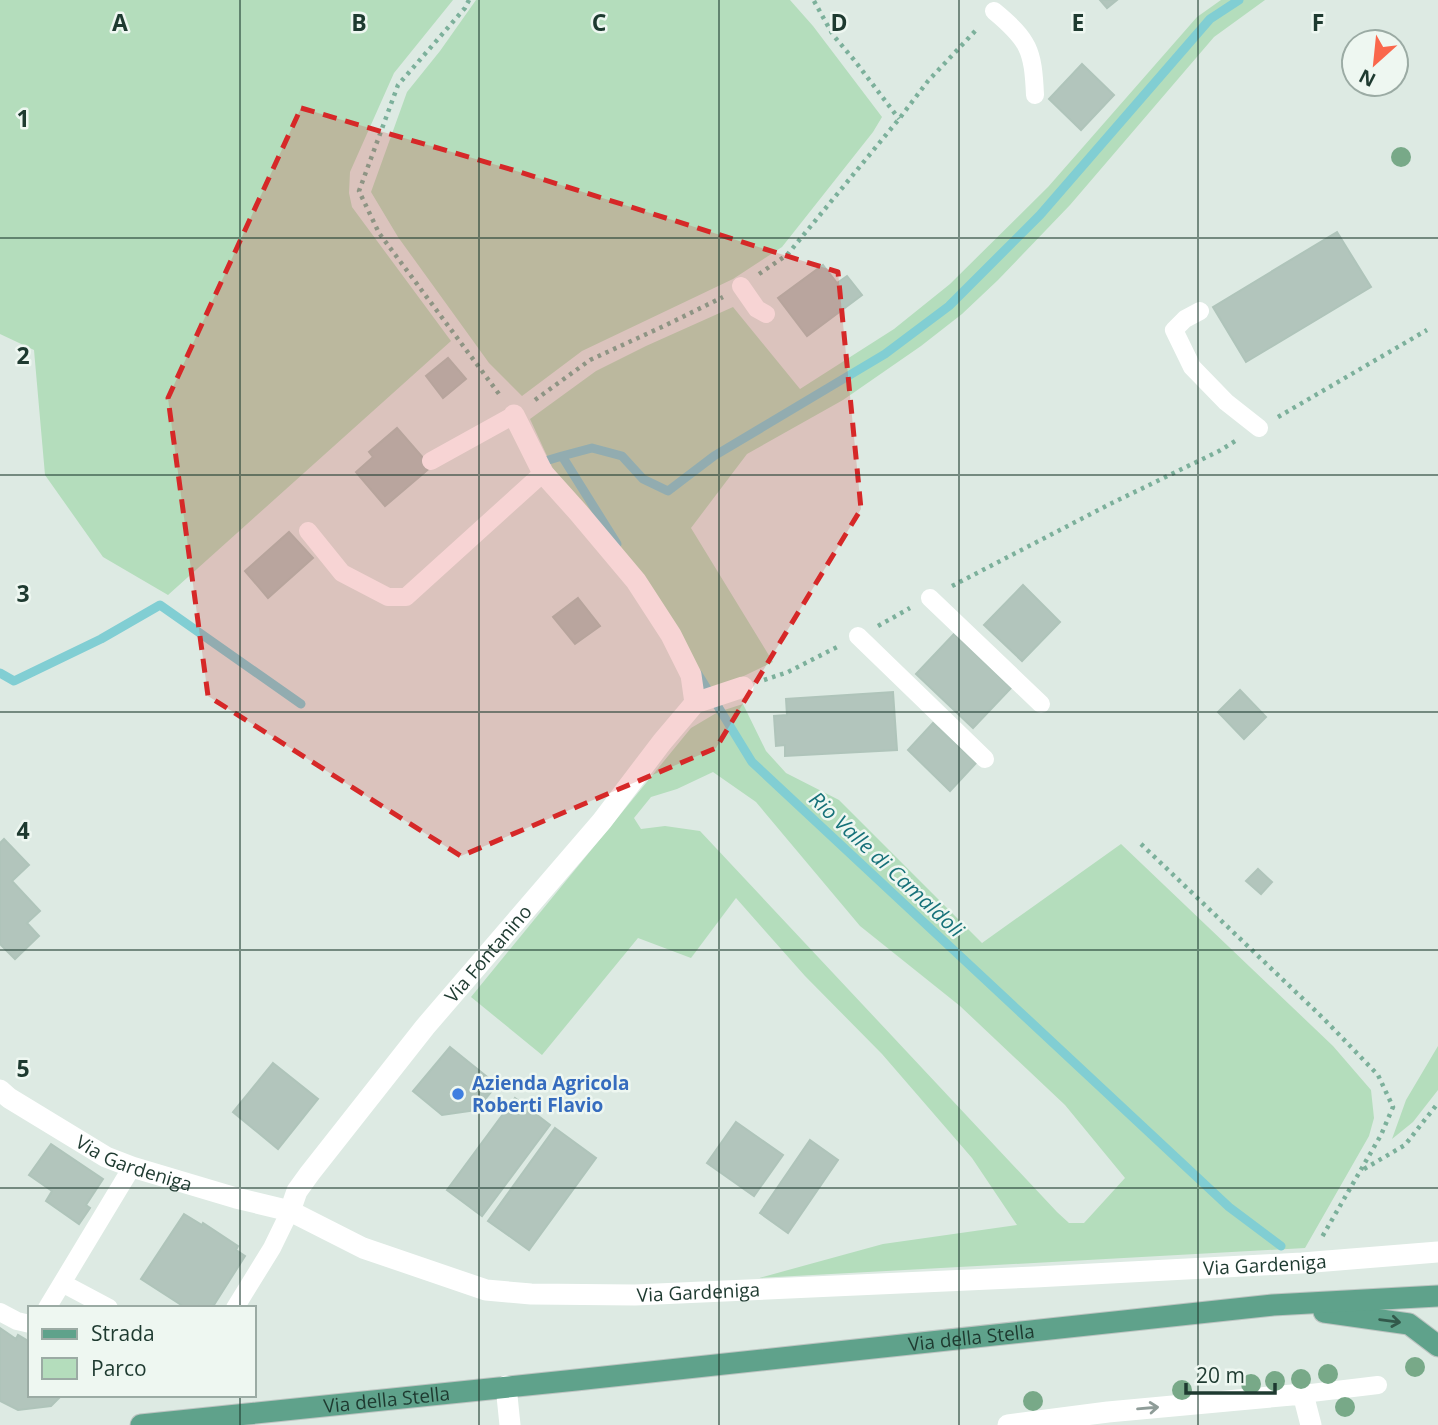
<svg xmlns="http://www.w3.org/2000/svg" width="1438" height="1425" font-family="'Open Sans',sans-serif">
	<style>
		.green { fill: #b4ddbc; fill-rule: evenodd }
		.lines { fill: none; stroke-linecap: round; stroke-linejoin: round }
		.stream { stroke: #81ced3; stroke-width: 9 }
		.building { fill: #b2c5bc; stroke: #afc4ba; stroke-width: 2 }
		.primary-casing { stroke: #bcc4c1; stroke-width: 23 }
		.path { stroke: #7cb09b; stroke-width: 4.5; stroke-dasharray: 3.5 5; stroke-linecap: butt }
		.service { stroke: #fff; stroke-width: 18 }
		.minor { stroke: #fff; stroke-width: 21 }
		.primary { stroke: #5fa28b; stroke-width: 21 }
		.tree { fill: #78a988 }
		.oneway { stroke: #32594b }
		.oneway2 { stroke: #8e9c98 }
		.marked { fill: #d62828; fill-opacity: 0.2; stroke: #d62828; stroke-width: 5; stroke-dasharray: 14 9; stroke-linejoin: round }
		.grid { fill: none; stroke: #1e3a30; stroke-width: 2; stroke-opacity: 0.55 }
		.shop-dot { fill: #3f7fe0; stroke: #eef7f1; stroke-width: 2.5 }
		.labels { text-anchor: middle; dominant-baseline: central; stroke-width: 5; stroke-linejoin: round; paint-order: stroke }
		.street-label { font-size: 19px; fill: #1e3a30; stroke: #eef7f1 }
		.shop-label { font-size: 19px; font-weight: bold; fill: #366cbe; stroke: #eef7f1; text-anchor: start }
		.water-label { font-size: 21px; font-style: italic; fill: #167179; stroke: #eef7f1 }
		.grid-label { font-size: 23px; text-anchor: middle; font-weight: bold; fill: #1e3a30; stroke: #eef7f1; stroke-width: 5; stroke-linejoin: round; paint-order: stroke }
	</style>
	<rect width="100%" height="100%" fill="#ddeae3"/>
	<!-- green -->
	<path class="green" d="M0,0H453L394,73L350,172L349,193L352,207L451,341L168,595L103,557L45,475L34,350L0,334Z
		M476,0H790L813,26L882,117L873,132L782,247L733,279L582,351L522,396L489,363L398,237L371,192L407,92L440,51Z
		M1221,0H1265L1214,37L1070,205L998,280L962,314L921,346L843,400L747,454L691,528L773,662L717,689L705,685L684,642L553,469L530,419L596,371L646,346L733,307L800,389L894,329L950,284L1048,187L1197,17Z
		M743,704L766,751L786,773L839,800L982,943L1121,844L1333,1046L1371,1090L1374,1118L1369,1136L1305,1248L759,1278L883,1244L1017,1225L972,1158L882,1054L805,976L736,898L691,958L638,938L542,1055L471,997L691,728L718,712ZM713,772L756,802L860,926L960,1006L1065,1105L1125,1178L1084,1223H1069L1057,1212L700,831L665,826L641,829L634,818L651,797L677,789Z
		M1438,1046V1090L1413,1122L1392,1139L1406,1100Z"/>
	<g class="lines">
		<!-- stream -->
		<path class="stream" d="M562,456L592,448L622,456L643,479L668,491L714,456L885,354L949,306L1040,215L1210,19L1239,0
			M542,462L562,456L617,544
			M0,673L14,681L101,639L160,605L301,704
			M698,674L752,762L1229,1207L1281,1246"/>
	</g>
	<!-- building -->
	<path class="building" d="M1100,0H1117L1107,8Z
		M1082,64L1114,95L1081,130L1049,99Z
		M1337,232L1371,287L1246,362L1213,307Z
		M823,265L837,283L847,276L862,295L807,336L778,298Z
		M448,358L466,379L443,398L426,376Z
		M397,428L431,467L385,506L356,472L373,457L369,452Z
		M289,532L313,558L268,598L245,571Z
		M1023,585L1060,622L1022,661L984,625Z
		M578,598L600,626L575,644L553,617Z
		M954,634L1011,688L973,728L916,674Z
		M1240,690L1266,717L1244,739L1218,712Z
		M893,692L897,750L785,756V745L776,746L774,716L787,715L786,699Z
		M933,723L976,763L950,791L908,750Z
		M4,839L29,865L12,881L40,911L27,923L39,936L15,959L0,944V843Z
		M1258,869L1272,882L1261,894L1246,881Z
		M450,1047L497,1085L476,1110L442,1115L413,1091Z
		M273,1063L318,1099L278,1149L233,1112Z
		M515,1098L550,1125L482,1216L447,1190Z
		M736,1122L783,1155L754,1196L707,1163Z
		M555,1128L596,1158L529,1250L488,1221Z
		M810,1140L838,1160L788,1233L760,1213Z
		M51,1144L103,1179L86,1205L90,1208L79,1224L46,1201L52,1191L29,1175Z
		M184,1214L202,1225L203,1223L238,1246L236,1250L245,1256L212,1308H202L199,1306L198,1308H186L141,1279Z
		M0,1328L16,1339L18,1335L30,1342V1395H62L51,1406L18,1410L0,1401Z"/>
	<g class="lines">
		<!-- primary casing -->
		<g class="primary-casing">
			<g id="primary">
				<path d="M1324,1312L1409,1324L1438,1346"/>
				<path id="s3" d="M141,1425L576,1380L1273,1305L1438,1296"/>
			</g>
		</g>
		<!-- path -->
		<path class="path" d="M469,0L465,8L398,85L359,191L379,233L499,394
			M814,1L833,35L855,61L899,119
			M759,274L787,255L899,119L928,81L978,28
			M535,400L590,360L664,326L723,297
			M1278,417L1427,330
			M952,586L1110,504L1219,451L1237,440
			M878,626L910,608
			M764,680L788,672L839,646
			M1141,844L1323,1018L1378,1075L1393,1107L1381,1135L1322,1237
			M1364,1169L1405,1145L1438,1103"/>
		<!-- service -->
		<path class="service" d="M994,11C1029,40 1033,50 1035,95
			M741,286L757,309L766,314
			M1200,311L1185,319L1174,330L1192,367L1226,402L1259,428
			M431,461L514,415
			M308,531L342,573L388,597H406L543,473
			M930,598L1041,704
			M858,636L985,759
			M62,1283L109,1308
			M47,1308L132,1167
			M235,1308L272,1248L290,1211
			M0,1312L17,1321L30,1324
			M1303,1394L1378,1385"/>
		<!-- minor -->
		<g class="minor">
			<path d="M514,415L543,473L578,512L636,581L671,635L691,675L695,703"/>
			<path id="s1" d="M0,1090L9,1098L106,1157L132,1167L236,1198L290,1211L363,1248L486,1290L531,1294L635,1295L1035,1277L1302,1263L1438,1252"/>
			<path id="s2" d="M290,1211L297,1191L310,1173L425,1027L602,821L662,742L695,703L743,687"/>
			<path d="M506,1386L510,1425"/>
			<path d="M1008,1425L1108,1412L1303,1394L1311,1425"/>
		</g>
		<!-- primary -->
		<use href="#primary" class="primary"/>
	</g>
	<!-- trees -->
	<g class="tree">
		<circle cx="1401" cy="157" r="10"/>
		<circle cx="1415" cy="1367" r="10"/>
		<circle cx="1328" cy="1374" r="10"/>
		<circle cx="1301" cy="1379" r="10"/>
		<circle cx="1275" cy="1381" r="10"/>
		<circle cx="1251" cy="1384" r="10"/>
		<circle cx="1182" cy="1390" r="10"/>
		<circle cx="1033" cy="1401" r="10"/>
		<circle cx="1345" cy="1407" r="10"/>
	</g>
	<!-- one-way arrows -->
	<defs><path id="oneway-shaft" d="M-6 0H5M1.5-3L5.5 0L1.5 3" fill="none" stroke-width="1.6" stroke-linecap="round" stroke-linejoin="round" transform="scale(1.75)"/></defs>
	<use class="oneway" href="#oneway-shaft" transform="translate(1390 1321) rotate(8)"/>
	<use class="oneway2" href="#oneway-shaft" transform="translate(1148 1408) rotate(-5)"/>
	<!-- marked area -->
	<path class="marked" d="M301,108L513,170L838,272L861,509L716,748L461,856L208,696L168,398Z"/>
	<!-- grid -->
	<path class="grid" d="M240,0V1308M479,0V1425M719,0V1425M959,0V1425M1198,0V1425M0,238H1438M0,475H1438M0,712H1438M0,950H1438M0,1188H1438M240,1395V1425"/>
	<!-- markers -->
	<circle class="shop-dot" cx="458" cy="1094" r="7"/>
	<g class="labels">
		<!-- street labels -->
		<g class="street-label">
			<text stroke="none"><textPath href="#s2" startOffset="326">Via Fontanino</textPath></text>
			<text stroke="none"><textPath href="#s1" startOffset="154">Via Gardeniga</textPath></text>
			<text stroke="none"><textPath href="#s1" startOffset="1309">Via Gardeniga</textPath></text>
			<text stroke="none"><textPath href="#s1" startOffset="742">Via Gardeniga</textPath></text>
			<text stroke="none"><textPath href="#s3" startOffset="835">Via della Stella</textPath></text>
			<text stroke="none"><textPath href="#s3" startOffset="247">Via della Stella</textPath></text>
		</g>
		<!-- shop labels -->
		<g class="shop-label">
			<text x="472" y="1083">Azienda Agricola<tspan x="472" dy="22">Roberti Flavio</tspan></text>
		</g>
		<!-- water labels -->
		<g class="water-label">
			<text transform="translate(887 864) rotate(43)">Rio Valle di Camaldoli</text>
		</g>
	</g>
	<g class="grid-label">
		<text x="120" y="31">A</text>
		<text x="359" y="31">B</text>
		<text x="599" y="31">C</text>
		<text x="839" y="31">D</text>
		<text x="1078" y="31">E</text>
		<text x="1318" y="31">F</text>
		<text x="23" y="127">1</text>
		<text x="23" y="364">2</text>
		<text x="23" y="602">3</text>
		<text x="23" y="839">4</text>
		<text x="23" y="1077">5</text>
	</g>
	<!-- legend -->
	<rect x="28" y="1306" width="228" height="91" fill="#eef7f1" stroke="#9baba4" stroke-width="2"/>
	<rect x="42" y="1329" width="35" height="10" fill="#5fa28b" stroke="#9baba4" stroke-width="2"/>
	<text x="91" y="1341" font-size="21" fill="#1e3a30">Strada</text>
	<rect x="42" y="1358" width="35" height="21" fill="#b4ddbc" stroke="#9baba4" stroke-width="2"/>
	<text x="91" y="1376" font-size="21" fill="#1e3a30">Parco</text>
	<!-- north arrow -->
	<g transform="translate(1375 63) rotate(207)"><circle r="33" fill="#eef7f1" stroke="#9baba4" stroke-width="2"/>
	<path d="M0-5L12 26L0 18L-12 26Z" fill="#fa674c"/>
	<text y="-10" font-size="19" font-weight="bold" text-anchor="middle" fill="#1e3a30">N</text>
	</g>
	<!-- scale -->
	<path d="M1186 1383v10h89v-10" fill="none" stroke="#1e3a30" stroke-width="3.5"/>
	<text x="1196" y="1383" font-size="21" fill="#1e3a30" stroke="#eef7f1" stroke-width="5" paint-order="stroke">20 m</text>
</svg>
